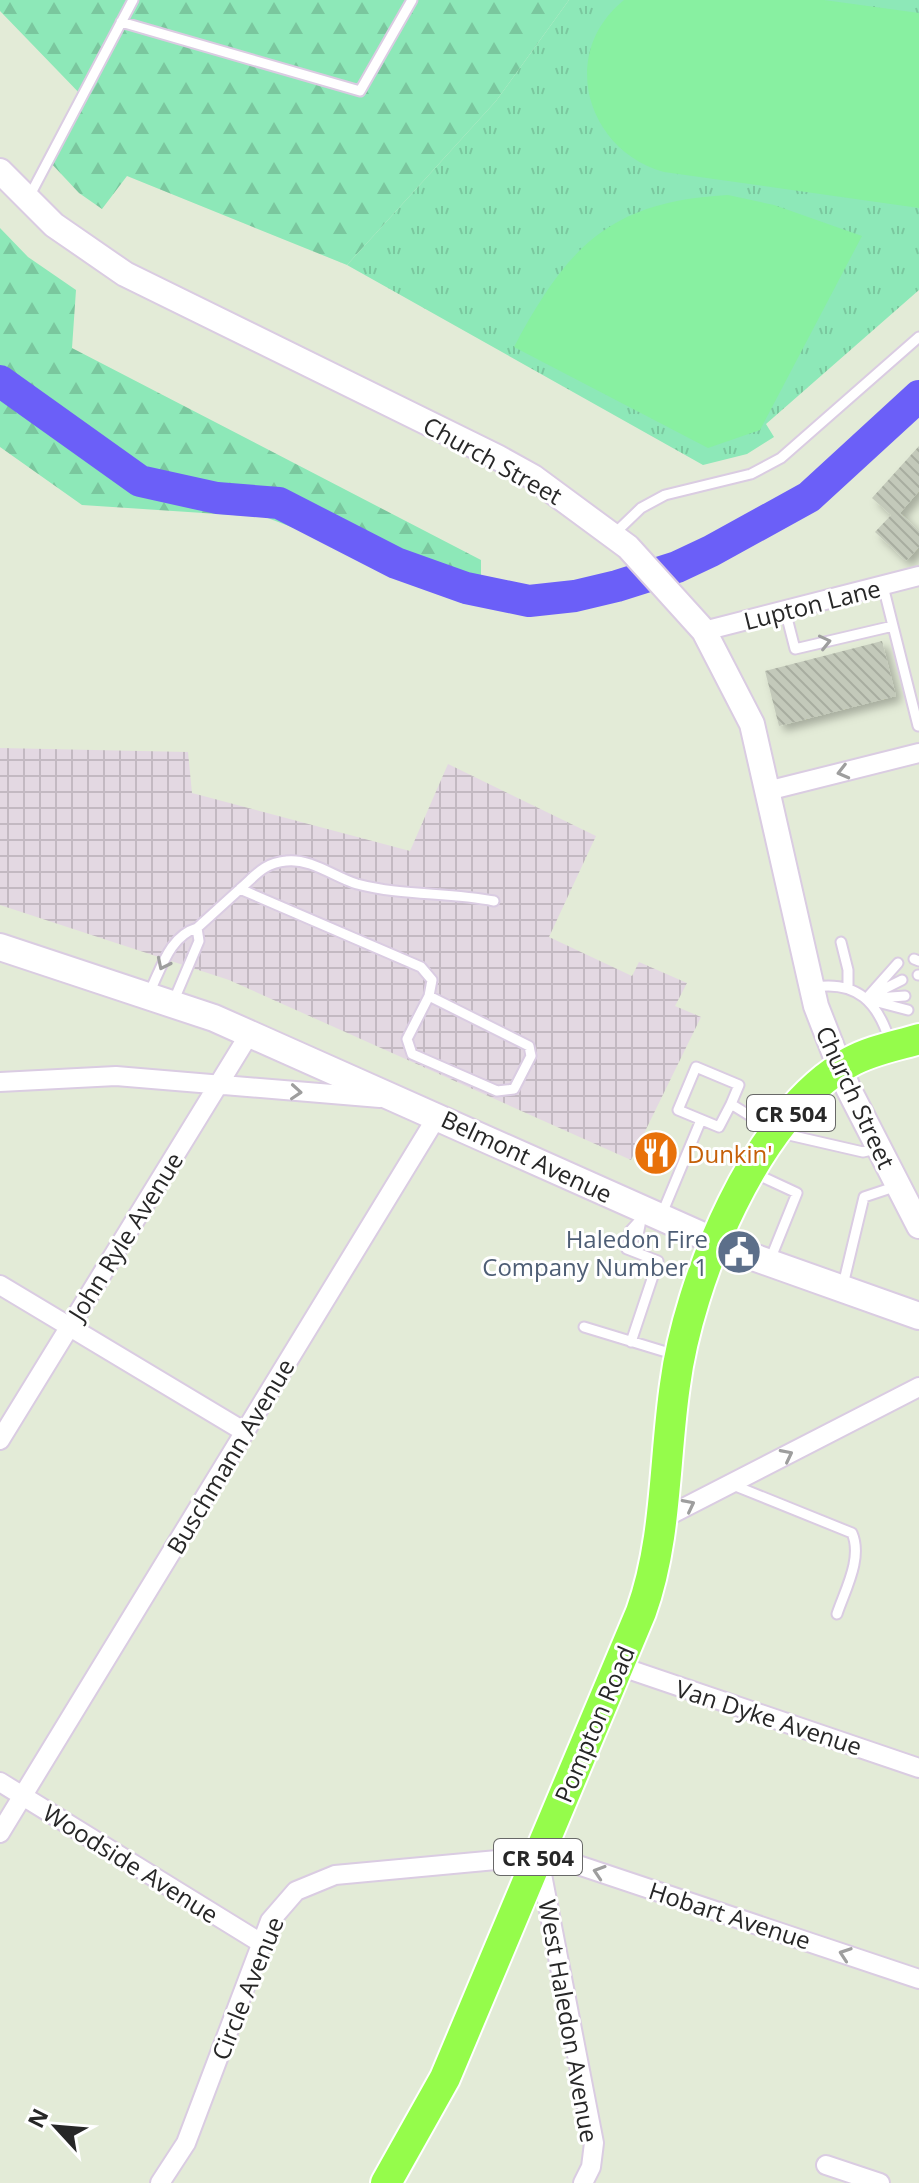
<svg xmlns="http://www.w3.org/2000/svg" width="919" height="2183" font-family="'Open Sans',sans-serif">
	<style>
		.industrial { fill: url(#industrial-grid) }
		.forest { fill: url(#forest-firs) }
		.park { fill: url(#park-tufts) }
		.pitch { fill: #88f0a1 }
		.lines { fill: none; stroke-linecap: round; stroke-linejoin: round }
		.river { stroke: #6b5ff8; stroke-width: 32 }
		.building { fill: url(#building-back-hatch); filter: url(#shadow) }
		.service-casing { stroke: #dacce2; stroke-width: 13 }
		.minor-casing { stroke: #dacce2; stroke-width: 22 }
		.tertiary-casing { stroke: #dacce2; stroke-width: 28 }
		.secondary-casing { stroke: #dacce2; stroke-width: 30 }
		.primary-casing { stroke: #fff; stroke-width: 34 }
		.service { stroke: #fff; stroke-width: 9 }
		.minor { stroke: #fff; stroke-width: 18 }
		.tertiary { stroke: #fff; stroke-width: 24 }
		.secondary { stroke: #fff; stroke-width: 26 }
		.primary { stroke: #95fc4b; stroke-width: 30 }
		.oneway { stroke: #9e9e9e }
		.labels { text-anchor: middle; dominant-baseline: central; stroke-width: 6; stroke-linejoin: round; paint-order: stroke }
		.shield { fill: #fff; stroke: #686868; stroke-width: 2 }
		.shield-label { font-size: 22px; font-weight: bold; fill: #272727 }
		.street-label { font-size: 24px; fill: #272727; stroke: #fff }
		.food-label { font-size: 24px; fill: #c56008; stroke: #fff; text-anchor: start }
		.service-label { font-size: 24px; fill: #4e5e75; stroke: #fff; text-anchor: end }
	</style>
	<defs>
		<pattern id="industrial-grid" width="8" height="8" patternUnits="userSpaceOnUse" patternTransform="scale(2)"><rect width="8" height="8" fill="#e3d8e2"/><path d="M0 4h8M4 0v8" fill="none" stroke="#c3b9c2"/></pattern>
		<pattern id="forest-firs" width="22" height="20" patternUnits="userSpaceOnUse" patternTransform="scale(2)"><rect width="22" height="20" fill="#8de8b8"/><path d="M5 1l3.5 6h-7zM16 11l3.5 6h-7z" fill="#7ac79e"/></pattern>
		<pattern id="park-tufts" width="24" height="20" patternUnits="userSpaceOnUse" patternTransform="scale(2)"><rect width="24" height="20" fill="#8de8b8"/><path d="M3 7l-1-3M5 7V3M7 7l1-3M15 17l-1-3M17 17v-4M19 17l1-3" fill="none" stroke="#7ac79e"/></pattern>
		<pattern id="building-back-hatch" width="6" height="6" patternUnits="userSpaceOnUse" patternTransform="scale(2)"><rect width="6" height="6" fill="#c3c9ba"/><path d="M-1 5l2 2M0 0l6 6M5-1l2 2" fill="none" stroke="#a8ada0"/></pattern>
		<filter id="shadow"><feDropShadow dx="5.5" dy="5.5" stdDeviation="4" flood-color="#0004"/></filter>
	</defs>
	<rect width="100%" height="100%" fill="#e3ebd7"/>
	<!-- industrial -->
	<path class="industrial" d="M0,748L188,752L192,793L410,851L448,764L596,836L549,937L632,976L639,962L687,983L675,1006L701,1017L631,1160L229,980L0,905Z"/>
	<!-- forest -->
	<path class="forest" d="M0,0H569L496,101L347,265L127,176L102,209L79,193L49,161L86,100L0,11Z
		M0,228L28,257L76,290L72,348L481,560V599L265,517L82,505L0,447Z"/>
	<!-- park -->
	<path class="park" d="M569,0H919V290L766,424L774,437L747,454L703,465L347,265L496,101Z"/>
	<!-- pitch -->
	<path class="pitch" d="M624,0H824L919,13V208L664,172C586,150 558,53 624,0Z
		M728,195L774,205L862,236L760,430L708,448L514,347C567,247 610,201 728,195Z"/>
	<g class="lines">
		<!-- river -->
		<path class="river" d="M0,381L140,481L217,498L279,503L396,563L466,588L529,601L575,596L617,586L677,567L711,551L809,497L919,396"/>
	</g>
	<!-- building -->
	<path class="building" d="M919,446V491L900,513L919,531V547L906,561L875,532L891,515L872,498Z
		M882,641L896,696L779,726L765,671Z"/>
	<g class="lines">
		<!-- service casing -->
		<g class="service-casing">
			<path id="service" d="M121,22L360,91L412,0
				M29,197L133,0
				M614,534L641,508L665,495L751,474L781,458L919,337
				M883,586L918,726
				M785,610L795,649L893,626
				M240,889C256,875 264,863 286,861C311,858 334,877 357,884C402,896 448,892 494,901
				M197,928L240,889L421,967L432,980L429,996L529,1046L531,1056L514,1089L497,1091L412,1054L407,1039L429,996
				M841,942L848,970V986
				M914,959L919,961
				M898,963L866,999L908,1010
				M918,975H919
				M815,987C857,981 878,1002 890,1042
				M148,995C161,970 169,936 197,928L199,941L174,1000
				M872,995L902,980
				M877,998L905,996
				M731,1104L719,1127L678,1110L696,1067L739,1085L731,1104L776,1132L863,1152L876,1149
				M756,1174L797,1193L770,1260
				M661,1216L701,1120
				M631,1239L638,1235L642,1215
				M843,1285L864,1197L897,1186
				M584,1327L676,1355
				M631,1342L658,1261L627,1249L630,1231L640,1220
				M733,1485L852,1533C863,1558 845,1590 837,1614"/>
		</g>
		<!-- minor casing -->
		<g class="minor-casing">
			<path id="minor" d="M704,631L919,576
				M767,791L919,753
				M0,1082L116,1076L380,1098
				M0,1285L245,1432
				M0,1440L250,1033
				M660,1520L919,1387
				M619,1666L919,1768
				M0,1782L261,1943
				M0,1833L438,1115
				M539,1859L594,2143L591,2167L583,2183
				M826,2165L880,2183
				M160,2183L186,2143L270,1921L296,1891L335,1875L539,1856L578,1865L919,1979"/>
		</g>
		<!-- tertiary casing -->
		<g class="tertiary-casing">
			<path id="tertiary" d="M0,171L54,225L125,274L497,457L533,477L628,547L704,631L752,724L816,1006L848,1088L919,1226"/>
		</g>
		<!-- secondary casing -->
		<g class="secondary-casing">
			<path id="secondary" d="M0,947L214,1018L739,1252L919,1316"/>
		</g>
		<!-- primary casing -->
		<g class="primary-casing">
			<path id="primary" d="M386,2183L445,2078L641,1612C667,1540 664,1460 675,1385C688,1283 756,1113 850,1062C871,1050 896,1046 919,1039"/>
		</g>
		<!-- service -->
		<use href="#service" class="service"/>
		<!-- minor -->
		<use href="#minor" class="minor"/>
		<!-- tertiary -->
		<use href="#tertiary" class="tertiary"/>
		<!-- secondary -->
		<use href="#secondary" class="secondary"/>
		<!-- primary -->
		<use href="#primary" class="primary"/>
	</g>
	<!-- one-way arrows -->
	<defs><path id="oneway-chevron" d="M-2-3.5L2.5 0L-2 3.5" fill="none" stroke-width="1.6" stroke-linecap="round" stroke-linejoin="round" transform="scale(2)"/></defs>
	<g class="oneway">
		<use href="#oneway-chevron" transform="translate(825 642) rotate(-13)"/>
		<use href="#oneway-chevron" transform="translate(843 772) rotate(166)"/>
		<use href="#oneway-chevron" transform="translate(163 964) rotate(116)"/>
		<use href="#oneway-chevron" transform="translate(296 1092) rotate(4)"/>
		<use href="#oneway-chevron" transform="translate(787 1455) rotate(-27)"/>
		<use href="#oneway-chevron" transform="translate(689 1505) rotate(-27)"/>
		<use href="#oneway-chevron" transform="translate(599 1872) rotate(-162)"/>
		<use href="#oneway-chevron" transform="translate(845 1954) rotate(-161)"/>
	</g>
	<!-- icons -->
	<defs>
		<g id="restaurant-disc" transform="scale(2.3)"><circle r="9.5" fill="#e8710a" stroke="#fff"/><path d="M-5-6h1v4h1v-4h1v4h1v-4h1v5L-1.5 .5V6h-2V.5L-5-1ZM5-6V6H3V1.5H1.5Q1.5-4 5-6Z" fill="#fff"/></g>
		<g id="civic-disc" transform="scale(2.3)"><circle r="9.5" fill="#5c6f8a" stroke="#fff"/><path d="M-.6-6.5H3V-4.5H.6V-3L4-1V1h2V6H-6V1h2V-1L-.6-3ZM-1.2 2.5V6h2.4V2.5Z" fill="#fff"/></g>
	</defs>
	<g fill-rule="evenodd">
		<use href="#restaurant-disc" x="656" y="1153"/>
		<use href="#civic-disc" x="739" y="1252"/>
	</g>
	<g class="labels">
		<!-- shield labels -->
		<g class="shield">
			<rect x="747" y="1095" width="88" height="36" rx="6"/>
			<rect x="494" y="1839" width="88" height="36" rx="6"/>
		</g>
		<g class="shield-label">
			<text x="791" y="1113">CR 504</text>
			<text x="538" y="1857">CR 504</text>
		</g>
		<!-- street labels -->
		<g class="street-label">
			<text transform="translate(493 460) rotate(29)">Church Street</text>
			<text transform="translate(812 604) rotate(-14)">Lupton Lane</text>
			<text transform="translate(856 1097) rotate(65)">Church Street</text>
			<text transform="translate(527 1156) rotate(25)">Belmont Avenue</text>
			<text transform="translate(125 1236) rotate(-58)">John Ryle Avenue</text>
			<text transform="translate(230 1456) rotate(-59)">Buschmann Avenue</text>
			<text transform="translate(769 1717) rotate(18)">Van Dyke Avenue</text>
			<text transform="translate(594 1724) rotate(-67)">Pompton Road</text>
			<text transform="translate(131 1863) rotate(32)">Woodside Avenue</text>
			<text transform="translate(730 1915) rotate(18)">Hobart Avenue</text>
			<text transform="translate(247 1988) rotate(-68)">Circle Avenue</text>
			<text transform="translate(569 2021) rotate(80)">West Haledon Avenue</text>
		</g>
		<!-- food labels -->
		<g class="food-label">
			<text x="687" y="1153">Dunkin'</text>
		</g>
		<!-- service labels -->
		<g class="service-label">
			<text x="708" y="1238">Haledon Fire<tspan x="708" dy="28">Company Number 1</tspan></text>
		</g>
	</g>
	<!-- north arrow -->
	<g transform="translate(56 2127) rotate(296)" stroke="#ffffff" stroke-width="6" paint-order="stroke">
	<path d="M0-6L14 30L0 20L-14 30Z" fill="#272727"/>
	<text y="-12" font-size="22" font-weight="bold" text-anchor="middle" fill="#272727">N</text>
	</g>
</svg>
